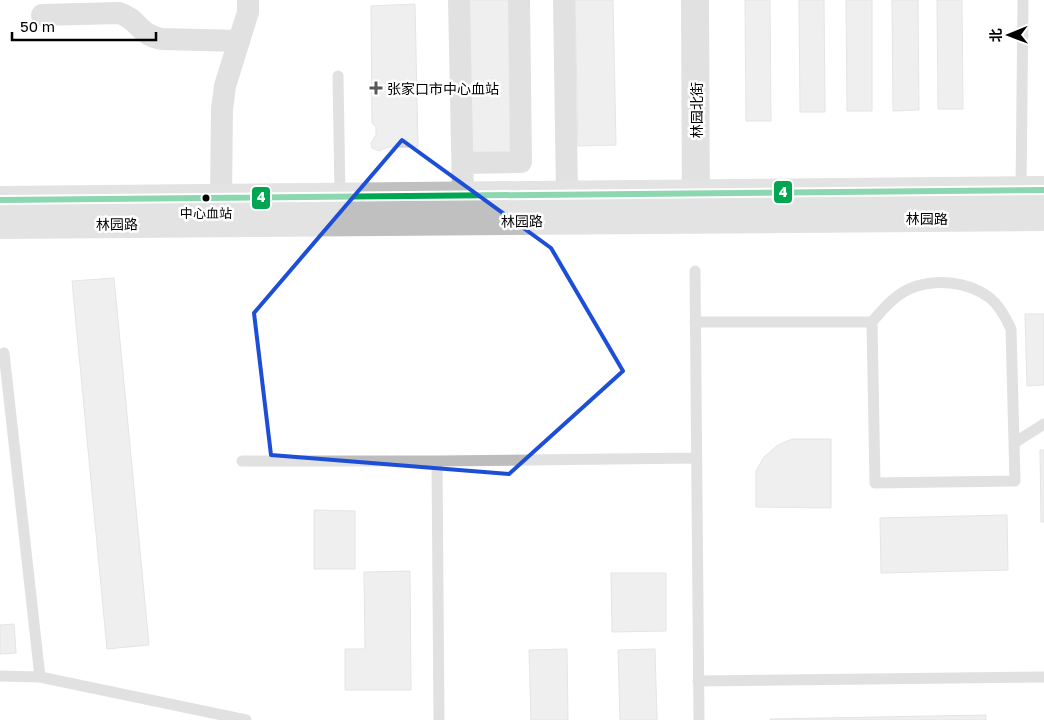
<svg xmlns="http://www.w3.org/2000/svg" width="1044" height="720" font-family="'Golos Text','Noto Sans SC',sans-serif">
	<style>
		.building { fill: #dcdcdc; stroke: #c4c4c4 }
		.lines { fill: none; stroke-linecap: round; stroke-linejoin: round }
		.service { stroke: #bdbdbd; stroke-width: 11 }
		.minor { stroke: #bdbdbd; stroke-width: 22 }
		.tertiary { stroke: #bdbdbd; stroke-width: 28 }
		.secondary { stroke: #c0c0c0; stroke-width: 28 }
		.bus-1-casing { stroke: #fff; stroke-width: 10 }
		.bus-1 { stroke: #00a651; stroke-width: 6 }
		.marked { fill: none; stroke: #1d4ed8; stroke-width: 4; stroke-linejoin: round }
		.poi-dot { fill: #595959; stroke: #fff; stroke-width: 2 }
		.bus-dot { fill: #000; stroke: #fff; stroke-width: 2 }
		.labels { text-anchor: middle; dominant-baseline: central; stroke-width: 5; stroke-linejoin: round; paint-order: stroke }
		.bus-label { font-size: 13px; fill: #000; stroke: #fff }
		.poi-label { font-size: 14px; fill: #000; stroke: #fff; text-anchor: start }
		.street-label { font-size: 14px; fill: #000; stroke: #fff }
		.line-badge { stroke: #fff; stroke-width: 2 }
		.badge-label { font-size: 14px; text-anchor: middle; font-weight: bold; fill: #fff }
	</style>
	<rect width="100%" height="100%" fill="#fff"/>
	<!-- building -->
	<path class="building" d="M463,0H511L514,155L466,156Z
		M575,0H613L616,145L578,146Z
		M745,0H770L771,121H746Z
		M799,0H824L825,112H800Z
		M846,0H872V111H847Z
		M892,0H918L919,110L893,111Z
		M937,0H962L963,109H938Z
		M415,4L418,147H388L379,151L372,148L371,143L376,135V127L372,123L371,6Z
		M114,278L149,645L107,649L72,281Z
		M1025,314H1044V385L1027,386Z
		M792,439H831V508L756,507V471L764,457L778,445Z
		M1040,450H1044V522H1041Z
		M314,510L355,511V569H314Z
		M1007,515L1008,570L881,573L880,518Z
		M410,571L411,690H345V649H365L364,572Z
		M611,573H666V631L612,632Z
		M14,624L16,653L0,654V625Z
		M567,649L568,720H531L529,650Z
		M655,649L657,720H620L618,650Z
		M986,715V720H770V719Z"/>
	<g class="lines">
		<!-- service -->
		<path class="service" d="M338,76L340,196
			M1021,191L1023,0
			M695,271L699,720
			M695,322H872L875,483L1015,481L1011,329C1006,318 1000,306 990,298C968,281 934,278 909,289C894,296 883,309 872,322
			M4,353L40,677L246,720
			M1014,443L1044,424
			M242,461H437L696,458
			M437,461L439,720
			M0,676L40,677
			M698,681L1044,677"/>
		<!-- minor -->
		<path class="minor" d="M459,0L463,195
			M564,0L567,194
			M42,15L119,13C139,19 138,35 162,39L239,41
			M463,163L521,162L519,0
			M221,197L222,109L225,86L248,12V0"/>
		<!-- tertiary -->
		<path class="tertiary" d="M695,0L696,218"/>
		<!-- secondary -->
		<path class="secondary" d="M0,200L1044,190
			M0,225L1044,217"/>
		<!-- bus-1 casing -->
		<g class="bus-1-casing">
			<path id="bus-1" d="M0,200L1044,190"/>
		</g>
		<!-- bus-1 -->
		<use href="#bus-1" class="bus-1"/>
	</g>
	<!-- marked area -->
	<path d="M0 0H1044V720H0ZM402,140L551,248L623,371L509,474L271,455L254,313Z" fill="#fff" fill-opacity=".55" fill-rule="evenodd"/>
	<path class="marked" d="M402,140L551,248L623,371L509,474L271,455L254,313Z"/>
	<!-- markers -->
	<path class="poi-dot" d="M373.5 80.5h5v5h5v5h-5v5h-5v-5h-5v-5h5z"/>
	<circle class="bus-dot" cx="206" cy="198" r="4.5"/>
	<g class="labels">
		<!-- bus labels -->
		<g class="bus-label">
			<text x="206" y="213">中心血站</text>
		</g>
		<!-- poi labels -->
		<g class="poi-label">
			<text x="387" y="88">张家口市中心血站</text>
		</g>
		<!-- street labels -->
		<g class="street-label">
			<text transform="translate(696 110) rotate(-90)">林园北街</text>
			<text x="927" y="218">林园路</text>
			<text transform="translate(522 221) rotate(-1)">林园路</text>
			<text transform="translate(117 224) rotate(-1)">林园路</text>
		</g>
	</g>
	<g class="line-badge">
		<rect x="773" y="180" width="20" height="24" rx="5" fill="#00a651"/>
		<rect x="251" y="186" width="20" height="24" rx="5" fill="#00a651"/>
	</g>
	<g class="badge-label">
		<text x="783" y="197">4</text>
		<text x="261" y="202">4</text>
	</g>
	<!-- north arrow -->
	<g transform="translate(1009 35) rotate(269)" stroke="#ffffff" stroke-width="4" paint-order="stroke">
	<path d="M0-4L9 19L0 12L-9 19Z" fill="#000000"/>
	<text y="-8" font-size="14" font-weight="bold" text-anchor="middle" fill="#000000">北</text>
	</g>
	<!-- scale -->
	<path d="M12 32v8h144v-8" fill="none" stroke="#000000" stroke-width="2.5"/>
	<text x="20" y="32" font-size="15" fill="#000000" stroke="#ffffff" stroke-width="4" paint-order="stroke">50 m</text>
</svg>
